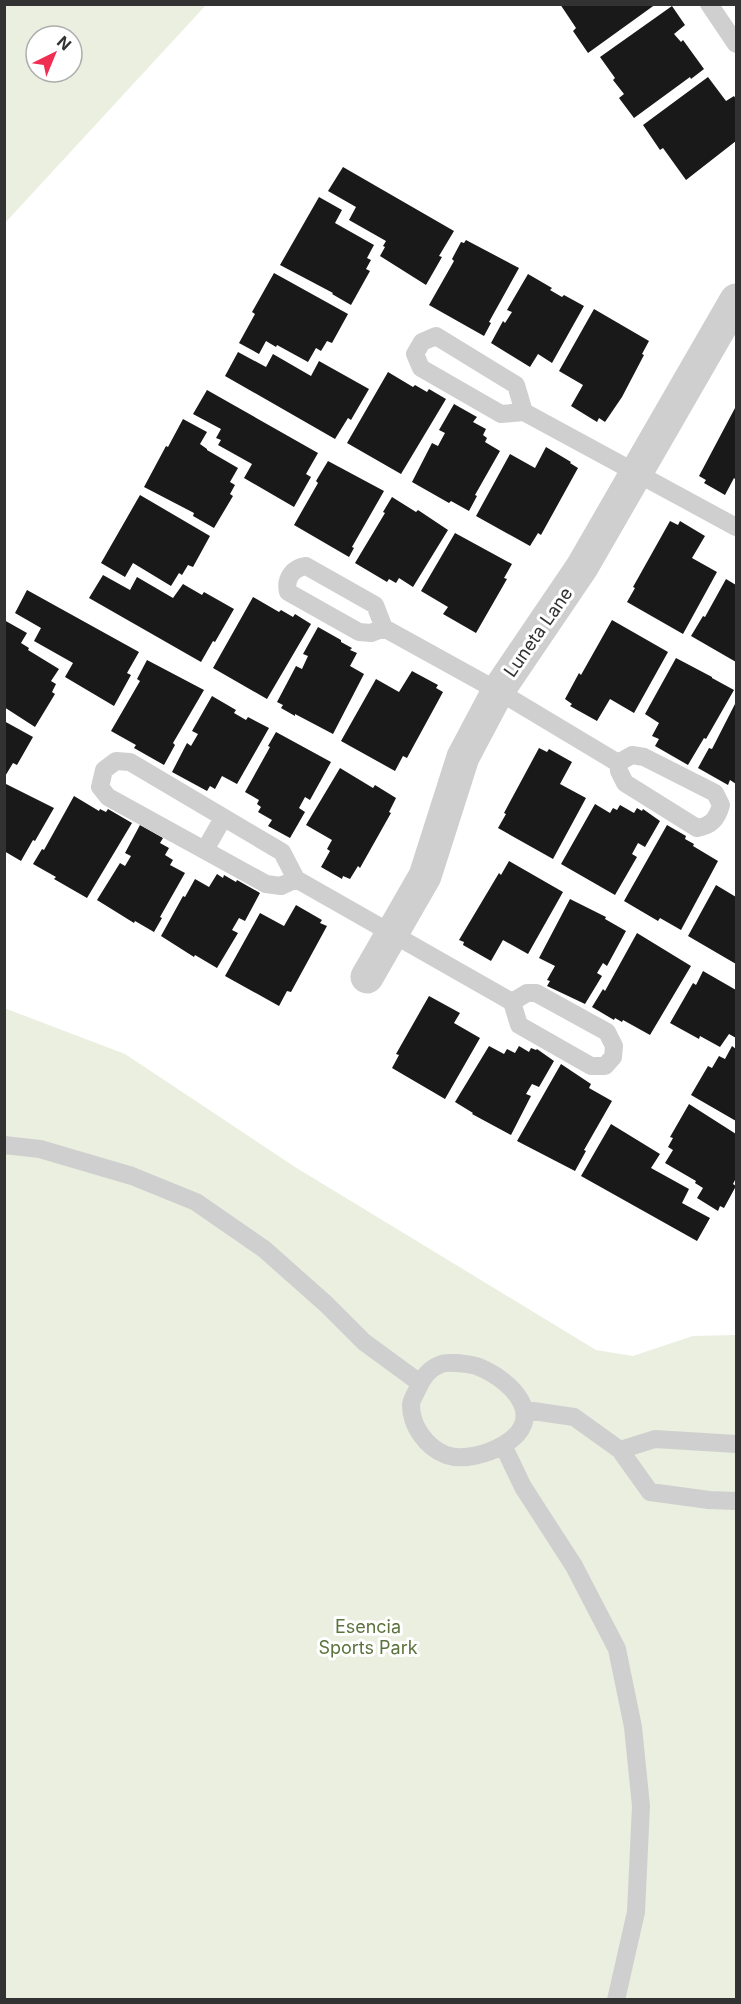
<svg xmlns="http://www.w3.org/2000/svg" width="741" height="2004" font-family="Inter,sans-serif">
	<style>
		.green { fill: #eaefe0; fill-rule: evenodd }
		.building { fill: #191919 }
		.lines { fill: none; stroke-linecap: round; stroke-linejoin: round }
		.service { stroke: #cfcfcf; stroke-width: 18 }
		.minor { stroke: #cfcfcf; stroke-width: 33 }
		.labels { text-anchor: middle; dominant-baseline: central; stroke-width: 6; stroke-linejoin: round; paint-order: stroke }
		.street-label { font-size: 18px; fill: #323232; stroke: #fff }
		.park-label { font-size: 18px; fill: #5b723c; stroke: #fff }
	</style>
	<rect width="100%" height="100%" fill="#fff"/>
	<!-- green -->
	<path class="green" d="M5,4L206,5L5,223L4,5ZM36,36H72V72H36Z
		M4,1008L125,1054L295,1167L596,1350L633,1356L693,1336L736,1335V1999H5Z"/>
	<!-- building -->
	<path class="building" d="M560,4H656L588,53L573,31L576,28Z
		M672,6L685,25L674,34L681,42L683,40L704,69L691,79L690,77L634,118L619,98L624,94L613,80L615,78L600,57Z
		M708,77L726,101L734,96L736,99V141L686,180L663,148L660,150L643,125Z
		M343,167L454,231L439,256L442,257L426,285L380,256L385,247L383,246L386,241L349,220L356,207L328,191Z
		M319,197L342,210L335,223L374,245L367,258L371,260L366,269L370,271L351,305L332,294L333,293L280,265Z
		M466,240L519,268L489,322L491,323L484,336L429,305L454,261L452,259L461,242L464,243Z
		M274,273L348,314L332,343L327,341L321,351L316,348L308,362L277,345L276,347L266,341L259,354L239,343L255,314L252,312Z
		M528,274L552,288L550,290L562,297L564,295L584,306L552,363L538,354L530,367L491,343L503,321L505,323L512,312L507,310Z
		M594,309L649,341L642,354L644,355L622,397L605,422L599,418L597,422L571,406L583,385L559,371Z
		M238,352L266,367L273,354L311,376L319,361L369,389L351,420L348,418L335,439L225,376Z
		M388,372L413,387L415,385L427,392L429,389L446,399L401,474L347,443Z
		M207,390L318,453L306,474L311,477L294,507L244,478L252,464L218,445L221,440L216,438L221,429L193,414Z
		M454,404L477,417L473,422L486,429L483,435L487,438L485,442L500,451L475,495L477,496L469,511L451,501L449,503L412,482L432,443L438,446L445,433L439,430Z
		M735,408L736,409V480L734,478L725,495L704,483L706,480L699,476Z
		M183,419L207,432L200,444L207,449V450L238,468L230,482L235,485L230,494L233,496L214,528L193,516L194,513L144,487L166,446L168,447Z
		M546,447L571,462L570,463L578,468L541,535L538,533L530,546L476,516L510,454L535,468Z
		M328,461L384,491L352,547L354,548L349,557L294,525L318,483L316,481Z
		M140,495L210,536L193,567L188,565L182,575L179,573L171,586L133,563L125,577L101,563Z
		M392,497L416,512L418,510L448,530L413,587L399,578L396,583L389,579L387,582L355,563L385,513L383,512Z
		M670,521L678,525L680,521L705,536L692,558L717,572L683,634L627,602L635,588L633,587Z
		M455,533L512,564L504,578L507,579L476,633L443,614L448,607L421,591Z
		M103,575L130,590L137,577L173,598L183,584L202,595L204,592L234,609L215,642L213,641L201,662L89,598Z
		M726,579L736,585V662L691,636L703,616L705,617Z
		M27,590L139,652L127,673L131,675L114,706L65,677L73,663L34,641L41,628L15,613Z
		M253,597L279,612L281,610L293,617L295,614L311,624L267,699L213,668Z
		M4,620L27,633L21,643L29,648L28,650L59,669L51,681L56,684L52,692L55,694L35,727L4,707Z
		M612,620L668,652L634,713L610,699L597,721L570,706L572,704L565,699L579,673L581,675Z
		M318,627L341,640V642L352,648L350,650L357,653L350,666L364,674L333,734L295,714V716L281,708L283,705L277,702L296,666L302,669L308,656L303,654Z
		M676,658L712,677V678L734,690L706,739L704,738L688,765L655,746L659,739L652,736L659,723L645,714Z
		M147,660L204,690L173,743L175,745L164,765L134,748L136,745L111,731L140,681L137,679Z
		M412,671L438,685L436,688L443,692L407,758L403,756L395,771L341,741L376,679L399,692Z
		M212,696L236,710L234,713L246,720L248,717L269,728L237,784L222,776L215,789L210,786L207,791L172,772L187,743L191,746L198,734L192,731Z
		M736,702V784L730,780L728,785L698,768L709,748L712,749Z
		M4,721L33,737L17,765L13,763L4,778Z
		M276,732L331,762L310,800L305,797L299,808L305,812L290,838L268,826L272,820L258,812L261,807L257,804L259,800L245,792L270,747L268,746Z
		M539,748L547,752L549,749L572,762L560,784L586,798L553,859L498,828L506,814L504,813Z
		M340,768L373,788L375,785L396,798L389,812L391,813L360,868L358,866L350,879L343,876L342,879L321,867L330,851L327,849L332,840L306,825Z
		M4,783L54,808L35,841L33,840L21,861L4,851Z
		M74,796L99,811L100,809L106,812L108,809L132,823L87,898L54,879L56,877L33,864L42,849L44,850Z
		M595,804L610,813L613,808L617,810L620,805L634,813L637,808L642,811L643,809L660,821L645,847L638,843L632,854L637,857L615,895L561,864Z
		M140,825L163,838L160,843L169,848L165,855L173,860L170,865L185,873L160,917L162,918L154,932L135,921L134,923L97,900L120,863L125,866L131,856L125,853Z
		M667,825L686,836L685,839L694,844L693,846L718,861L681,930L660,918L658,921L624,901Z
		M509,861L563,892L528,954L503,940L491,961L463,945L464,942L459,940L499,873L501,875Z
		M217,874L223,878L224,875L236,882L237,880L260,893L245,921L239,918L232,930L238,933L217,968L195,955L194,957L161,936L183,896L185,897L195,879L209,887Z
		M716,885L736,897V964L688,936Z
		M570,899L606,917L605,919L626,931L607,966L603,963L597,973L602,976L585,1004L547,986L550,981L547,980L555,966L539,958Z
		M296,905L322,920L320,923L327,926L291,992L287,991L279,1006L225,976L260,913L284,926Z
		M637,933L691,966L650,1035L623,1020L622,1022L615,1018L614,1020L592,1007L603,989L605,991Z
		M703,971L736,990V1038L729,1034L720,1047L700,1036L699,1039L670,1023L693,983L696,985Z
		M429,996L460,1013L454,1023L480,1038L445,1099L392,1068L399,1055L396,1054Z
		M489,1046L504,1054L507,1049L515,1053L519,1046L529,1052L531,1048L536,1050L537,1049L554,1061L539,1087L532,1084L526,1094L531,1096L511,1135L472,1114L473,1113L455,1102Z
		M732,1046L736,1049V1121L691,1095L708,1066L712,1068L719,1056L725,1059Z
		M561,1064L591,1084L589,1088L612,1101L584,1150L586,1151L575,1171L517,1141Z
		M689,1104L736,1134V1178L733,1184L736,1186L724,1208L720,1206L718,1211L697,1198L703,1188L695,1183L696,1181L665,1163L673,1150L668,1147L673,1138L670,1137Z
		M611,1124L660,1154L651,1168L689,1189L682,1203L710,1218L697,1241L581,1176Z"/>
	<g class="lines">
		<!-- service -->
		<path class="service" d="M709,4L736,44
			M524,412L501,414L421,368L415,354L422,342L436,336L516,385L524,412L736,527
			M384,628L371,633L359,632L288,592C285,579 292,568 306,566L375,605L384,628L498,691L618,763L619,771L625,783L697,828C711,826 717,819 721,805L715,793L644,757L632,755L618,763
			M205,850L223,818
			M296,879L281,886L266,884L108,797L100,787L104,770L116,761L130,762L282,852L296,879L512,1002L519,1025L591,1066H605L613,1057L614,1046L607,1032L536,993H527L512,1002
			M4,1145L40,1149L132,1176L196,1202L264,1249L326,1304L364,1342L420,1383
			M457,1363C464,1364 472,1364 479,1367C513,1381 549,1419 503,1445C488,1454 463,1461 446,1455C426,1447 411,1426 411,1405C411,1400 416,1393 418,1388C422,1379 429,1369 439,1365C444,1362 451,1363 457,1363Z
			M526,1410L574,1417L620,1450L650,1492L709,1500L736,1501
			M503,1445L523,1487L574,1566L617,1649L633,1727L641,1806L636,1912L616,2000
			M620,1450L655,1439L736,1444"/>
		<!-- minor -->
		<path class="minor" d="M367,977L425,876L463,757L498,691L582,567L736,300"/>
	</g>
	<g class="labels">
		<!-- street labels -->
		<g class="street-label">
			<text transform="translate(538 632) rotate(-55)">Luneta Lane</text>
		</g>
		<!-- park labels -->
		<g class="park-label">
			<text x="368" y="1626">Esencia<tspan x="368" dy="21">Sports Park</tspan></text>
		</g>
	</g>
	<!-- border -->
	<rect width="741" height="2004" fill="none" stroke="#323232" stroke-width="12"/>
	<!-- north arrow -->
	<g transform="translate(54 54) rotate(43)"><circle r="28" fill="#ffffff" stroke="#adadad" stroke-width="1.5"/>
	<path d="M0-4.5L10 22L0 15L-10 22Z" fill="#f02e52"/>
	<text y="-9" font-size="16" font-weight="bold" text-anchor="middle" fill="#323232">N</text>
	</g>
</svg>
